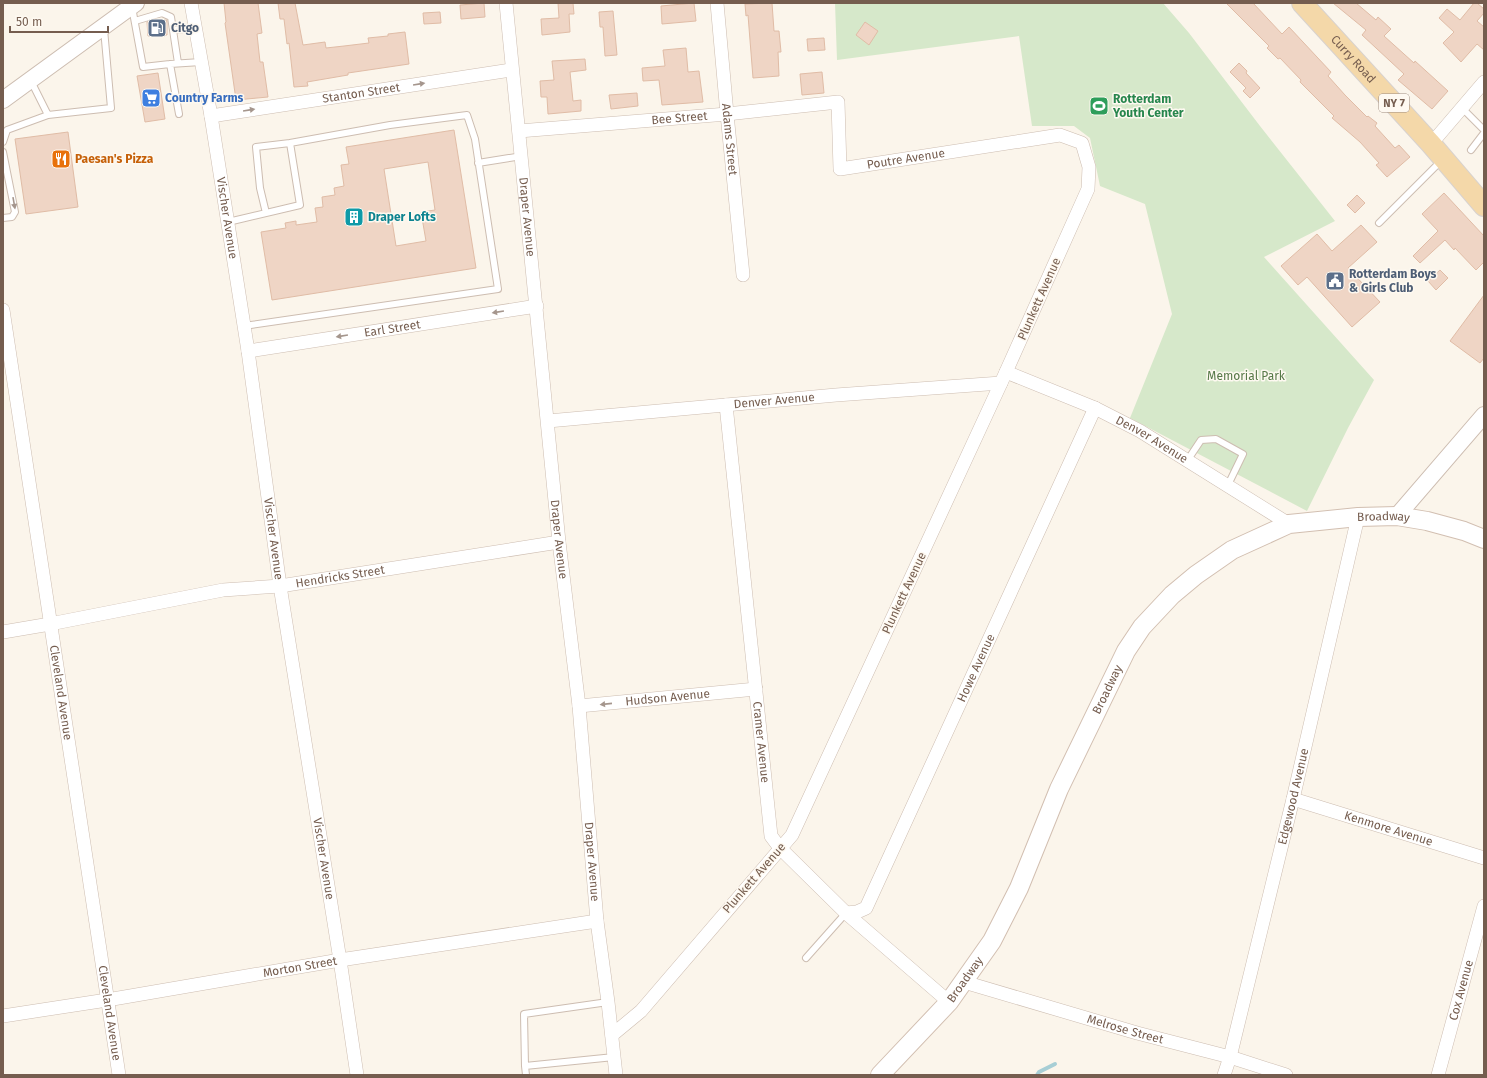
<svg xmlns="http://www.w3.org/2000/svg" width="1487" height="1078" font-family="'Fira Sans',sans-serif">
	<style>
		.green { fill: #d6e8ca }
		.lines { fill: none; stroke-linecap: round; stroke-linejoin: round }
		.stream { stroke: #a7ced5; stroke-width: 4 }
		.building { fill: #efd5c5; stroke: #e0bca6; fill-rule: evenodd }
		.service-casing { stroke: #cdbdb1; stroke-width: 8 }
		.minor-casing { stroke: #cdbdb1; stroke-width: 14 }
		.tertiary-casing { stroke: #cdbdb1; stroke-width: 18 }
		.secondary-casing { stroke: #d2bfb1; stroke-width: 20 }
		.primary-casing { stroke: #d8d2ce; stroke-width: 22 }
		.service { stroke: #fff; stroke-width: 6 }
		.minor { stroke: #fff; stroke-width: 13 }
		.tertiary { stroke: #fff; stroke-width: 16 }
		.secondary { stroke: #fff; stroke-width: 18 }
		.primary { stroke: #f4d8a9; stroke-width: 20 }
		.oneway { fill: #a5968d }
		.labels { text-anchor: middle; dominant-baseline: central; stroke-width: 3; stroke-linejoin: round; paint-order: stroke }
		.shield { fill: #fef9f1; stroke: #9e8c80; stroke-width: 1 }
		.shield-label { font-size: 11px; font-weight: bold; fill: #755d4f }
		.service-label { font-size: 12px; font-weight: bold; fill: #4e5e75; stroke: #fef9f1; text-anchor: start }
		.street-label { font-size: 12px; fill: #755d4f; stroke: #fef9f1 }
		.shop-label { font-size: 12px; font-weight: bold; fill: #366cbe; stroke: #fef9f1; text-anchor: start }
		.leisure-label { font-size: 12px; font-weight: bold; fill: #27864d; stroke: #fef9f1; text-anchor: start }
		.food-label { font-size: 12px; font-weight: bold; fill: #c56008; stroke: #fef9f1; text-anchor: start }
		.culture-label { font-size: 12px; font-weight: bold; fill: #0d838f; stroke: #fef9f1; text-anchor: start }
		.park-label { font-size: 12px; fill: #577948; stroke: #fef9f1 }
	</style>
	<rect width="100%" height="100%" fill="#fbf5eb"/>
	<!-- green -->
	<path class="green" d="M835,3H1163L1189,33L1260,126L1335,221L1264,257L1374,380L1348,428L1307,511L1130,418L1172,314L1145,204L1100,186L1090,138L1074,126H1032L1019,36L837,60Z"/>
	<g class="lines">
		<!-- stream -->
		<path class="stream" d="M1037,1075L1039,1072L1055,1064"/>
	</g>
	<!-- building -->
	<path class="building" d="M224,3H258L262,33L257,34L260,62H263L268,97L236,100L225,23L226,22Z
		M278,3H295L303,45L325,42L326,48L344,46L369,43L368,38L388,36V34L405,32L409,64L348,73V75L307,82L308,86L294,87L289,43L287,44L284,19H280Z
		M484,3L485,17L461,19L460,5Z
		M558,3H573L574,14H569L570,32L542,35L541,19L559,18Z
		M694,3L696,21L662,24L661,6Z
		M772,3L774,31H779L781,52H778L779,76L753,78L748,15L746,16L745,4Z
		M1226,3H1253L1282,34L1289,27L1331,72L1328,76L1345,95L1367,117L1368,116L1377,123L1375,126L1395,148L1399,145L1410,157L1387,177L1376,165L1379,163L1360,142L1332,118L1334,116L1300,82L1301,80L1280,58L1278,59L1267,48L1269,46Z
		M1333,3H1356L1376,20L1378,17L1391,29L1384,36L1414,63L1415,61L1448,91L1432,109L1398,80L1404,74L1362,35L1366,30Z
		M1474,3H1477L1484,9V13L1477,21L1484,27V50L1477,44L1461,62L1443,43L1454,32L1439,18L1447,9L1460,20Z
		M613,11L617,55L605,56L603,27H600L599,12Z
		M440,12L441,23L424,24L423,13Z
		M167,20V35L148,36L147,22L152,21Z
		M865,22L878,31L869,45L856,35Z
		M824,38L825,50L808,51L807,39Z
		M686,48L688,72L699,71L703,102L662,105L659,80L643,81L642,68L665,66L663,50Z
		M585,59L586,70L570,72L573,101L581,100V111L548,114L547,97H541L540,81L554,80L552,61Z
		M1239,63L1247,71L1246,73L1260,88L1250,98L1243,91L1246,88L1230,72Z
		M822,72L824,93L802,95L800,74Z
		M158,73L165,119L145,122L137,76Z
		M637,93L638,106L611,109L609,95Z
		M454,130L476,268L272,300L261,232L286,228L285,223L296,221V225L317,222L315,208L323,207L322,197L335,195L334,188L344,186L341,165L349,164L346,147ZM428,162L435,210L421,212L426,241L396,246L384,169Z
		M68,132L78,207L26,214L15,139Z
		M1444,193L1484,236V262L1476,270L1455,248L1454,250L1445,240L1420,263L1413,256L1438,231L1422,214Z
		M1357,195L1365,203L1355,213L1347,205Z
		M1361,225L1377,242L1348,268L1380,302L1352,327L1307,277L1298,285L1281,266L1317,234L1332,251Z
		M1440,270L1448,278L1436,290L1428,281Z
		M1484,295V358L1480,363L1450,341Z"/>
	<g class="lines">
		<!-- service casing -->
		<g class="service-casing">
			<path id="service" d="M132,7L143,67L170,64
				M135,21L162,13L171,17L178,63
				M173,30L195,28
				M31,81L48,115L111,108L104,29
				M1462,108L1484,130
				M179,114L170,64L201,62
				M3,142L7,130L48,115
				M1471,150L1484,133
				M3,152L15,212L12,217L3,218
				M478,163L522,156
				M266,213L260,188L256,147L290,143
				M228,222L300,205L290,143L390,125L467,115L475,139L498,289L244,326
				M1379,223L1441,161
				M1187,461L1201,440L1216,439L1243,454L1227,487
				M806,958L846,913
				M608,1002L524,1014L525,1066L614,1057
				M525,1066L526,1075"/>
		</g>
		<!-- minor casing -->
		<g class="minor-casing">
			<g id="minor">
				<path id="s1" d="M191,3L211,116L248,351L280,586L340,960L357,1075"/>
				<path id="s2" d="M506,3L559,542L579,706L597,921L608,1002L616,1075"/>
				<path id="s3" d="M717,3L727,114L743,275"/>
				<path id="s4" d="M211,116L511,70"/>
				<path id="s5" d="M519,131L727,114L838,102L840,169L1060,135L1082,143L1089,167L1088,189L1001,383L792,835L641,1011L612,1035"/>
				<path d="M1431,144L1484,82"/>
				<path id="s6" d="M3,310L119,1075"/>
				<path id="s7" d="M248,351L537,306"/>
				<path id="s8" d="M1006,372L1095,408L1140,431L1289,524"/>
				<path id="s9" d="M726,405L771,836L780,848L846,913L949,1002"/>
				<path id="s10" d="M548,421L836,395L1001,383"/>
				<path id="s11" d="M3,632L50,624L223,590L280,586L559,542"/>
				<path id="s12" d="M579,706L756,689"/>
				<path id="s13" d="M1293,799L1484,858"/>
				<path id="s14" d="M846,913L857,912L866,908L1095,408"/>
				<path id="s15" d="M964,982L1137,1033L1230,1057L1286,1075"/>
				<path id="s16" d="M3,1016L107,1000L340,960L597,921"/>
				<path id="s17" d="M1224,1075L1230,1057L1293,799L1358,517"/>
				<path id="s18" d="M1438,1075L1484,906"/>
			</g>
		</g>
		<!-- tertiary casing -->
		<g class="tertiary-casing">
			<path id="tertiary" d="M3,100L136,3
				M1397,516L1484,415"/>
		</g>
		<!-- secondary casing -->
		<g class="secondary-casing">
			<g id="secondary">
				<path id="s19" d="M880,1075L949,1002L992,941L1019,888L1059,789L1126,651L1142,627L1172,595L1196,575L1232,550L1289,524L1358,517L1397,516L1427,521L1464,531L1484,539"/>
			</g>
		</g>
		<!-- primary casing -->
		<g class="primary-casing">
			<g id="primary">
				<path id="s20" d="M1302,3L1431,144L1484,206"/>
			</g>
		</g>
		<!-- service -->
		<use href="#service" class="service"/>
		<!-- minor -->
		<use href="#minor" class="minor"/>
		<!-- tertiary -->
		<use href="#tertiary" class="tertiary"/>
		<!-- secondary -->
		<use href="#secondary" class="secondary"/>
		<!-- primary -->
		<use href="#primary" class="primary"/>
	</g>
	<!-- one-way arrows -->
	<defs><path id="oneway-solid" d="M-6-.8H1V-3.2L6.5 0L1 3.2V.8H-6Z"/></defs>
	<g class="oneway">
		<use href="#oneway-solid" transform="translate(419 84) rotate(-9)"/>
		<use href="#oneway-solid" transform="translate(249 110) rotate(-9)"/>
		<use href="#oneway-solid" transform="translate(14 203) rotate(80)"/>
		<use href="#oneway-solid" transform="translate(498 312) rotate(171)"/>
		<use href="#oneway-solid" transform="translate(342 336) rotate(171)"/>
		<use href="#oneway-solid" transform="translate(606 704) rotate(174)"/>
	</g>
	<!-- icons -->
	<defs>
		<g id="fuel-square" transform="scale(1)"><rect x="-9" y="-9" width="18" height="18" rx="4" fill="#5c6f8a" stroke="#fef9f1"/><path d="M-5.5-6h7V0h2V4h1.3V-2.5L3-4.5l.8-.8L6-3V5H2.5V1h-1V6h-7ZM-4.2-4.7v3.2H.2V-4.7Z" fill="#fff"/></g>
		<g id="supermarket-square" transform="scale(1)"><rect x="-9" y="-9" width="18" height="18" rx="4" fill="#3f7fe0" stroke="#fef9f1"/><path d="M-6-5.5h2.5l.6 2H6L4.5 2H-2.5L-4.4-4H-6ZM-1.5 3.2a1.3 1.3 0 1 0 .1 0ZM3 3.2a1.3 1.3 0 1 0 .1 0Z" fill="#fff"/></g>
		<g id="stadium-square" transform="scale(1)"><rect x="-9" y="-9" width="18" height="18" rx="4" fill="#2e9e5b" stroke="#fef9f1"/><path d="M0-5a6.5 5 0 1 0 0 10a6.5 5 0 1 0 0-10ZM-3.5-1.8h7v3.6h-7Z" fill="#fff"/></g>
		<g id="restaurant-square" transform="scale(1)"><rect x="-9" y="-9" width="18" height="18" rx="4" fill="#e8710a" stroke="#fef9f1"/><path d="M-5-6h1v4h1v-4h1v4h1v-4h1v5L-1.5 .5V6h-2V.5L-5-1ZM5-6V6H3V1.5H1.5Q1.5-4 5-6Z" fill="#fff"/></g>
		<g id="building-square" transform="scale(1)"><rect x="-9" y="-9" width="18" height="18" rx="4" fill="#0f9aa8" stroke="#fef9f1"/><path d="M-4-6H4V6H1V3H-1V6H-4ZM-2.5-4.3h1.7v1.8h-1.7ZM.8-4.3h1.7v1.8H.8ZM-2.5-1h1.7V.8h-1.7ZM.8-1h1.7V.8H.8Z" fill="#fff"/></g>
		<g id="civic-square" transform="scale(1)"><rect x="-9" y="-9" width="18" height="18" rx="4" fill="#5c6f8a" stroke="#fef9f1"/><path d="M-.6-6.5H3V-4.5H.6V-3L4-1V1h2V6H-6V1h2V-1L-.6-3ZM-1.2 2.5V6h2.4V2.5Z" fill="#fff"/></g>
	</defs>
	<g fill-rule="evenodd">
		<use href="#fuel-square" x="157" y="28"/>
		<use href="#supermarket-square" x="151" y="98"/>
		<use href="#stadium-square" x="1099" y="106"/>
		<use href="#restaurant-square" x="61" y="159"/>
		<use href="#building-square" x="354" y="217"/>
		<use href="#civic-square" x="1335" y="281"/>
	</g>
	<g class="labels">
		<!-- shield labels -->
		<rect class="shield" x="1379" y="94" width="30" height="18" rx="3"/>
		<g class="shield-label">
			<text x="1394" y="103">NY 7</text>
		</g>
		<!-- service labels -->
		<g class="service-label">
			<text x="171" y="28">Citgo</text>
			<text x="1349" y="274">Rotterdam Boys<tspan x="1349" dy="14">&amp; Girls Club</tspan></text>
		</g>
		<!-- street labels -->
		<g class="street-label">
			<text stroke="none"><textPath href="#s20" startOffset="76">Curry Road</textPath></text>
			<text stroke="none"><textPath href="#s4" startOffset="152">Stanton Street</textPath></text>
			<text stroke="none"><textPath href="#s5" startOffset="161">Bee Street</textPath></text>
			<text stroke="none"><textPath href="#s3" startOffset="137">Adams Street</textPath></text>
			<text stroke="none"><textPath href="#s5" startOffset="454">Poutre Avenue</textPath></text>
			<text stroke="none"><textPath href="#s2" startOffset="215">Draper Avenue</textPath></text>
			<text stroke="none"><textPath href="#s1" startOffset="218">Vischer Avenue</textPath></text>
			<text transform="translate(1039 299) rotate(-66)">Plunkett Avenue</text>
			<text stroke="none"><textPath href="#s7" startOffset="146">Earl Street</textPath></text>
			<text stroke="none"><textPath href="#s10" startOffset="227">Denver Avenue</textPath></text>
			<text stroke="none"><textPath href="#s8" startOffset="161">Denver Avenue</textPath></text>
			<text stroke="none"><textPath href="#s19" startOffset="800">Broadway</textPath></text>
			<text stroke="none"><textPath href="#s1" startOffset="542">Vischer Avenue</textPath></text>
			<text stroke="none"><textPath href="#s2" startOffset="539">Draper Avenue</textPath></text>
			<text stroke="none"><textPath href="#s11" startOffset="342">Hendricks Street</textPath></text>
			<text transform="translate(904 593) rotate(-65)">Plunkett Avenue</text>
			<text stroke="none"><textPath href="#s14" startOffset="285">Howe Avenue</textPath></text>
			<text stroke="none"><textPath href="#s19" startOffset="452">Broadway</textPath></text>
			<text stroke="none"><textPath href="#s6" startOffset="387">Cleveland Avenue</textPath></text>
			<text stroke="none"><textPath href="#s12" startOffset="89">Hudson Avenue</textPath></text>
			<text stroke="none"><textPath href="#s9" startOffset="339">Cramer Avenue</textPath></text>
			<text stroke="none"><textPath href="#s17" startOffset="287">Edgewood Avenue</textPath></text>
			<text stroke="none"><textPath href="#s13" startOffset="100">Kenmore Avenue</textPath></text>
			<text stroke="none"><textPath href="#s1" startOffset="866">Vischer Avenue</textPath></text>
			<text stroke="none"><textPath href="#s2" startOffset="863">Draper Avenue</textPath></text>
			<text transform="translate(754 878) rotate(-49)">Plunkett Avenue</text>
			<text stroke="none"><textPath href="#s16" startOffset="301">Morton Street</textPath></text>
			<text stroke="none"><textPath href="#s19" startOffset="128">Broadway</textPath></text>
			<text stroke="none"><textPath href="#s18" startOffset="88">Cox Avenue</textPath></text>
			<text stroke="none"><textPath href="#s6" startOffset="711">Cleveland Avenue</textPath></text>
			<text stroke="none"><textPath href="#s15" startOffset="168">Melrose Street</textPath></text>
		</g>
		<!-- shop labels -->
		<g class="shop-label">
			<text x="165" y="98">Country Farms</text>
		</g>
		<!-- leisure labels -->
		<g class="leisure-label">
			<text x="1113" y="99">Rotterdam<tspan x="1113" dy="14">Youth Center</tspan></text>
		</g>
		<!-- food labels -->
		<g class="food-label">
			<text x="75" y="159">Paesan's Pizza</text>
		</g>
		<!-- culture labels -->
		<g class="culture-label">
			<text x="368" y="217">Draper Lofts</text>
		</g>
		<!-- park labels -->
		<g class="park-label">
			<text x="1246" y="376">Memorial Park</text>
		</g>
	</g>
	<!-- border -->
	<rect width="1487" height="1078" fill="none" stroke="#755d4f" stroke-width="8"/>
	<!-- scale -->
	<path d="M10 26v6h98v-6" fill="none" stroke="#755d4f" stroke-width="2"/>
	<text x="16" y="26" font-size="12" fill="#755d4f" stroke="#fef9f1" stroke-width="3" paint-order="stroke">50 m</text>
</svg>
